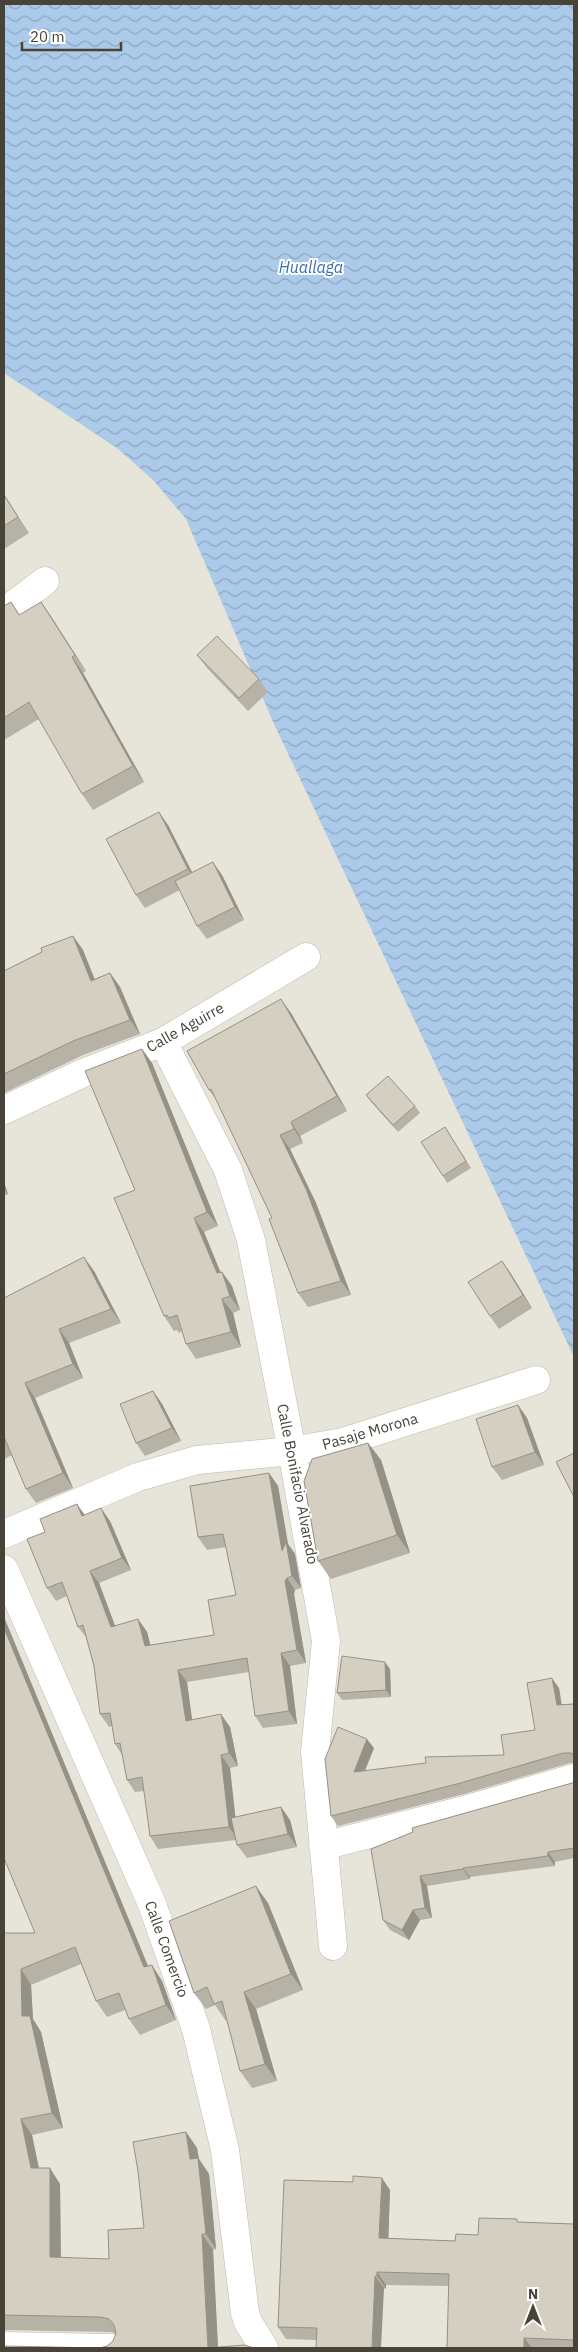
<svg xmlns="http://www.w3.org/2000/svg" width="578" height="2352" font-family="'IBM Plex Sans',sans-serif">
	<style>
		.residential { fill: #e7e4d9 }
		.water { fill: url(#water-waves) }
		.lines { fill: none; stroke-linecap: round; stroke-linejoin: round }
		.minor-casing { stroke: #bebaad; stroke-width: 29 }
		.tertiary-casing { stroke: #bebaad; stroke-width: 29 }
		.minor { stroke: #fff; stroke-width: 28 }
		.tertiary { stroke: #fff; stroke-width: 28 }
		.wall { fill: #b6b2a5 }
		.shaded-wall { fill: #949186 }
		.building { fill: #d4cfc0; stroke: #949186 }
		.labels { text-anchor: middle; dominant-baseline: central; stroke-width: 4; stroke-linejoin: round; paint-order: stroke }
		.street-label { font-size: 15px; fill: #474339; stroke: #fff }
		.water-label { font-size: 16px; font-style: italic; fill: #3b6eaa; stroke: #fff }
	</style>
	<defs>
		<pattern id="water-waves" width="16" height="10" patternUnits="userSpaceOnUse" patternTransform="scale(1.25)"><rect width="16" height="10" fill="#accaea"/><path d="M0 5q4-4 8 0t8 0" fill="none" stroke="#8ea6bf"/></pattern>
	</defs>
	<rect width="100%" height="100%" fill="#f4f2ea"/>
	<!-- residential -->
	<path class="residential" d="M4,125L574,1241V2348H4Z"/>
	<!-- water -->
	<path class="water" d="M4,4H574V1357L274,724L186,519L153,480L117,448L4,373Z"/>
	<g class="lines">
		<!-- minor casing -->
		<g class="minor-casing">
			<path id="minor" d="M4,612L45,581
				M163,1042L228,1170L251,1240L292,1451L326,1641L315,1752L333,1946
				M4,1110L83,1073L163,1042L306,957
				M4,1534L138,1477L197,1460L292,1451L343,1442L536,1380
				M323,1846L468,1809L574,1778
				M4,2346L111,2348"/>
		</g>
		<!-- tertiary casing -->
		<g class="tertiary-casing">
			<path id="tertiary" d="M4,1569L152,1904L196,2029L225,2150L245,2313L248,2322L264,2348"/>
		</g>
		<!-- minor -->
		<use href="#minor" class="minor"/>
		<!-- tertiary -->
		<use href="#tertiary" class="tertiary"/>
	</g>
	<!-- wall -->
	<path class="wall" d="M4,494L29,533L4,549Z
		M11,602L20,615L41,602L52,618L86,671L83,673L144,782L93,810L82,794L39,719L4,740V606Z
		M197,655L259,679L268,692L248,711L207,668Z
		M168,825L192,872L222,875L244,920L207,939L197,926L180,890L145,908L136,895Z
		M73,936L83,950L94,979L110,973L120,987L140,1034L83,1055L4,1093V971Z
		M291,1013L347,1111L300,1136L303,1143L290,1149L316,1203L351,1295L308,1307L298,1293L272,1218L217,1101L209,1090Z
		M142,1049L152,1063L218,1226L204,1232L220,1272H222L232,1286L240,1310L233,1313L241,1347L196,1359L186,1344L182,1331L179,1333L177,1330L174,1331L164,1316L135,1190Z
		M366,1095L415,1106L420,1113L398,1132L371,1102Z
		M445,1127L471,1168L447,1183L443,1176Z
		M4,1182L8,1194L4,1196Z
		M502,1261L511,1274L532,1308L499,1329L490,1316Z
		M94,1271L121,1323L69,1343L83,1378L35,1398L73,1488L36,1503L26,1489L12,1455L4,1459V1298Z
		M153,1391L162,1404L181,1441L145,1456L136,1443Z
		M518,1405L527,1418L544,1465L502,1480L492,1467Z
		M368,1443L381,1460L410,1553L331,1579L318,1561Z
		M269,1473L278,1486L288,1544L295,1554L301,1588L295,1590L294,1594L306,1663L290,1666L297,1724L263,1728L255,1716L249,1672L187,1682L192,1720L230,1727L238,1766L230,1768L235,1817L281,1807L290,1820L297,1847L247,1858L237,1845L236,1840L158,1849L150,1836L144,1791L135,1792L127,1780L123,1756L115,1744L112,1726L109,1727L100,1714L94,1666L86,1637L78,1627L67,1596L56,1601L47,1588L45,1532L77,1504L85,1515L110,1521L131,1570L99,1583L115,1626L138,1619L147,1632L150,1645L214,1635L236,1595L226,1547L207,1550L198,1537Z
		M4,1617L148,1966L162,1981L176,2020L140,2035L129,2019L125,2010L107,2017L96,2001L81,1964L31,1985L33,2019L41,2032L63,2128L32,2135L39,2168L60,2184L61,2258L109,2259L144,2228L186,2132L197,2148L199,2159L209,2174L216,2249L213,2250L218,2347L254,2348H100L107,2346L113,2341L116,2334L111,2332L4,2330V1933H35Z
		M390,1669L391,1697L342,1700L337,1693Z
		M559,1688L562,1705L574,1704V1763H570L464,1794L338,1826L331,1816L374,1748L365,1771L504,1755L535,1730Z
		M574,1782V1858L555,1862V1866L470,1877V1879L427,1886L432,1918L420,1920L409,1940L390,1930L383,1920L371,1849L572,1783Z
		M268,1903L303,1990L256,2009L277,2081L252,2088L240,2071L227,2020L226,2021L215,2005L206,2009L194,1993Z
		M353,2182L390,2190L388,2238L455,2241L519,2222L574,2224V2348H447L449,2286L386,2285V2289L384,2288L316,2340L286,2339L278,2327Z"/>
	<!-- shaded-wall -->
	<path class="shaded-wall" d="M41,602L52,618L86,671L75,655Z
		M72,657L83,673L144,782L133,766Z
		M159,812L168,825L197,882L188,869Z
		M213,862L222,875L244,920L235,907Z
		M73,936L83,950L101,995L91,981Z
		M110,973L120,987L140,1034L130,1020Z
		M281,999L291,1013L347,1111L337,1096Z
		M142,1049L152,1063L218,1226L207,1212Z
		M291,1122L300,1136L303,1143L294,1129Z
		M280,1135L290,1149L316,1203L351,1295L341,1281Z
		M4,1182L8,1194L4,1188Z
		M194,1218L204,1232L227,1288L217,1273Z
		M84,1257L94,1271L121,1323L111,1309Z
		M502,1261L511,1274L532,1308L523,1295Z
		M222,1272L232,1286L240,1310L230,1296Z
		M222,1299L233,1313L241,1347L231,1332Z
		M59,1329L69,1343L83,1378L73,1364Z
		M25,1383L35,1398L73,1488L63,1473Z
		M153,1391L162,1404L181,1441L172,1428Z
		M518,1405L527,1418L544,1465L535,1452Z
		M368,1443L381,1460L410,1553L397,1535Z
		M269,1473L278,1486L288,1544L295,1554L301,1588L292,1576L282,1551Z
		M77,1504L85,1516H82Z
		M101,1508L110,1521L131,1570L122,1558Z
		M90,1571L99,1583L120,1639L111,1627Z
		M287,1578L295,1590L294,1594L306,1663L297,1650L285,1581Z
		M4,1617L155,1983L144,1967L4,1628Z
		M138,1619L147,1632L154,1658L145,1646Z
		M281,1653L290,1666L297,1724L289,1711Z
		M385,1662L390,1669L391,1697L386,1690Z
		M178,1670L187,1682L194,1734L186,1721Z
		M552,1678L559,1688L563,1715L557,1705Z
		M221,1714L230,1727L238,1766L229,1753Z
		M367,1739L374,1748L360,1782L354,1772Z
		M221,1755L230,1768L238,1840L229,1827Z
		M281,1807L290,1820L297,1847L288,1834Z
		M548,1852L555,1862V1866L548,1856Z
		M463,1868L470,1877V1879L463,1869Z
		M420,1876L427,1886L432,1918L425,1908Z
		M256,1886L268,1903L303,1990L291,1974Z
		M413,1910L420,1920L409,1940L402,1930Z
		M152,1965L162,1981L176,2020L166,2005Z
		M21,1969L31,1985L33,2019L41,2032L63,2128L52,2113L22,2016Z
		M244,1992L256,2009L277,2081L265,2064Z
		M21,2119L32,2135L42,2184L31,2168Z
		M186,2132L197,2148L199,2159L209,2174L216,2249L206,2234L190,2159Z
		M50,2168L60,2184L61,2273L50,2257Z
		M382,2178L390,2190L388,2251L379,2238Z
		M202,2234L213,2250L218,2348H208Z
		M377,2272L386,2285V2289L377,2276Z
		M375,2276L384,2288L381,2348H372Z
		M524,2338L532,2348H524Z"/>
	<!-- building -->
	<path class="building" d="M4,495L18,517L4,526Z
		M11,602L19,615L41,602L75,655L72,657L133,766L82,794L29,702L4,718V606Z
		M217,636L259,679L239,698L197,655Z
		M159,812L188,869L136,895L106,839Z
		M213,862L235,907L197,926L175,881Z
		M73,936L91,981L110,973L130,1020L73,1041L4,1074V971L42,952L41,948Z
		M281,999L337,1096L291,1122L294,1129L280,1135L306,1189L341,1281L298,1293L269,1219L272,1218L211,1089L209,1090L187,1051Z
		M142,1049L207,1212L194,1218L217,1273L222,1272L230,1296L222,1299L231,1332L186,1344L177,1315L169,1318L167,1315L164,1316L114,1198L135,1190L85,1071Z
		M388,1076L415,1106L393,1125L366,1095Z
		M445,1127L466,1161L443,1176L421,1142Z
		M84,1257L111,1309L59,1329L73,1364L25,1383L63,1473L26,1489L5,1439L4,1440V1298Z
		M502,1261L523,1295L490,1316L468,1282Z
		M153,1391L172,1428L136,1443L120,1404Z
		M518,1405L535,1452L492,1467L476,1419Z
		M368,1443L397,1535L318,1561L304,1481L312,1459Z
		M574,1453V1497L556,1462Z
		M269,1473L282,1551L286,1542L292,1576L287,1578L285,1581L297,1650L281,1653L289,1711L255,1716L247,1658L178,1670L186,1721L221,1714L229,1753L221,1755L229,1827L150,1836L142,1777L127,1780L120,1743L115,1744L110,1713L100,1714L94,1666L83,1625L78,1627L62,1582L47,1588L27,1539L45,1532L40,1519L77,1504L82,1516L101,1508L122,1558L90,1571L111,1627L138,1619L145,1646L214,1635L208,1600L236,1595L223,1534L198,1537L190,1486Z
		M4,1628L144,1967L152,1965L166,2005L129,2019L119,1993L96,2001L75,1947L21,1969L22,2016H30L52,2113L21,2119L31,2168H50V2257L109,2259L108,2230L144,2228L138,2171L133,2142L186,2132L190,2159L198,2158L206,2234H202L208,2348L244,2345L254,2348H4V2346L100,2348L107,2346L113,2341L116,2333L114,2325L109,2319L100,2317L4,2315V1933H35L4,1858Z
		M342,1656L385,1662L386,1690L337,1693Z
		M552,1678L557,1705L574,1704V1755L571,1753H563L457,1784L331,1816L325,1759L338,1727L367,1739L354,1772L426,1763L425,1757L504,1755L501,1735L535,1730L527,1683Z
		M574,1782V1848L548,1852V1856L463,1868V1869L420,1876L425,1908L413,1910L402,1930L383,1920L371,1849L413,1832L412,1828L572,1783Z
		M281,1807L288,1834L237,1845L231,1818Z
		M256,1886L291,1974L244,1992L265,2064L240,2071L222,2001L214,2004L207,1987L194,1993L169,1921Z
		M353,2176L382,2178L379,2238L455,2241L456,2234L478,2235L479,2218L517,2219V2222L574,2224V2340L524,2338V2348H447L449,2274L377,2272V2276H375L372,2348H316L317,2328L278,2327L284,2180L353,2182Z"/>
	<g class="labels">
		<!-- street labels -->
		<g class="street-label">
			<text transform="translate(185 1027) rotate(-29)">Calle Aguirre</text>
			<text transform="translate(370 1431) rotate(-16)">Pasaje Morona</text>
			<text transform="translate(298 1484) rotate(79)">Calle Bonifacio Alvarado</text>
			<text transform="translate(167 1949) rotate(70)">Calle Comercio</text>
		</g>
		<!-- water labels -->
		<g class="water-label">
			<text x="311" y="267">Huallaga</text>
		</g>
	</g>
	<!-- border -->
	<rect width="578" height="2352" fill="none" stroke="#474339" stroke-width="10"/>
	<!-- north arrow -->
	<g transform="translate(533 2307)" stroke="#ffffff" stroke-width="4" paint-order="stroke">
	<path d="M0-4L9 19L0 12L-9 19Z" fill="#474339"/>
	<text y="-8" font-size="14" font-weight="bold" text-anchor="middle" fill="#474339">N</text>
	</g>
	<!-- scale -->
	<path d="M22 42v8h99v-8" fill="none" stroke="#474339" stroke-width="2.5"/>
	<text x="30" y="42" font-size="15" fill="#474339" stroke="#ffffff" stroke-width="4" paint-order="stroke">20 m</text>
</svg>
